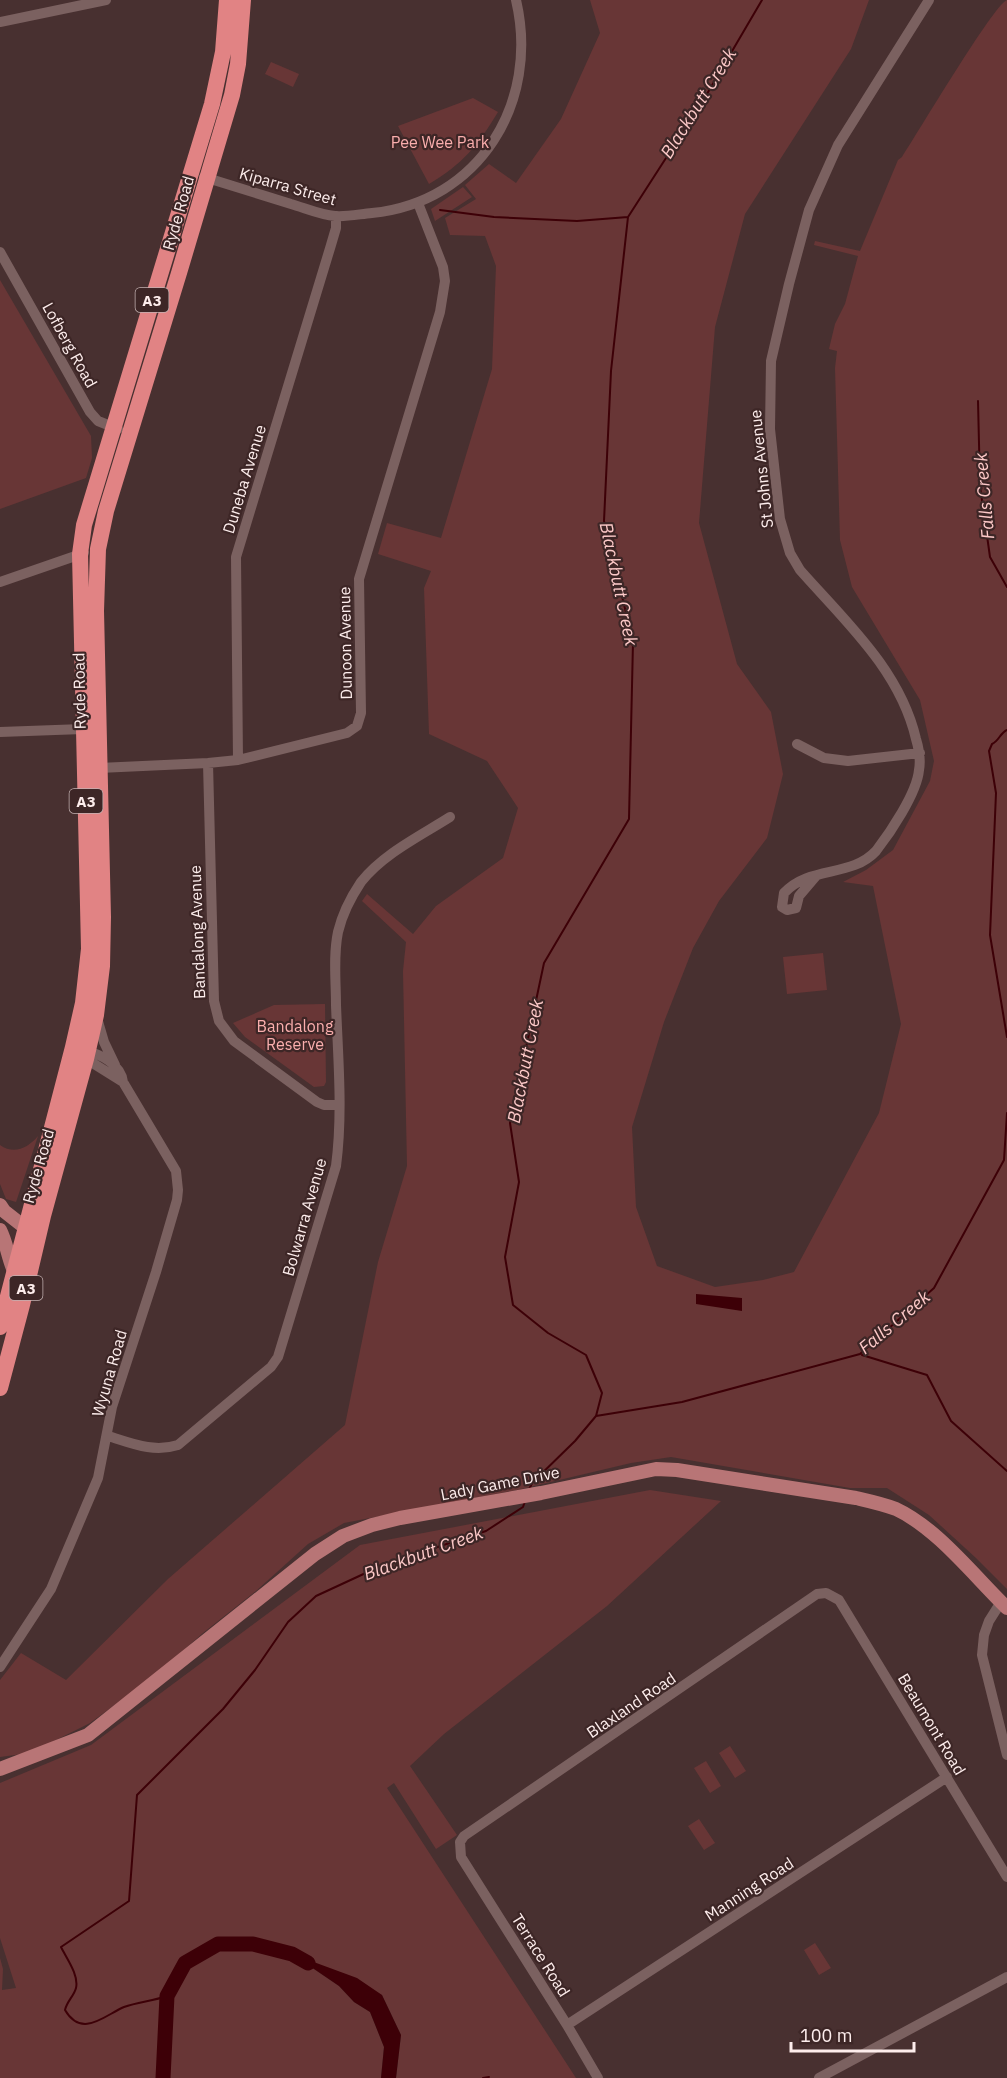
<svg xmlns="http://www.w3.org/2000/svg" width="1007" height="2078" font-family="'IBM Plex Sans',sans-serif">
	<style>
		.green { fill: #683636 }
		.water { fill: #3d0007 }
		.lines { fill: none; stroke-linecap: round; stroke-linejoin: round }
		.stream { stroke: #3d0007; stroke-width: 2 }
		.river { stroke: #3d0007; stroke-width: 15 }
		.minor { stroke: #7b6160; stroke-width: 10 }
		.major { stroke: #b87576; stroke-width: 14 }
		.highway { stroke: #e18384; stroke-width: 16 }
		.labels { text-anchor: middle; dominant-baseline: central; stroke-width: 4.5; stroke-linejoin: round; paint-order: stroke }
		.shield { fill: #3d2626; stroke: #c3b1b1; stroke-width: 1.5 }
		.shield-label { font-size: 15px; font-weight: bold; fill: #fdedec }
		.park-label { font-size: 16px; fill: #faaead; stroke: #3d2626 }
		.street-label { font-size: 16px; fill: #fdedec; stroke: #3d2626 }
		.water-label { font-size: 18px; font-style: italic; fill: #fdc9c8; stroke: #3d2626 }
	</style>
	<rect width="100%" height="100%" fill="#483030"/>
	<!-- green -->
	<path class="green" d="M590,0H869L851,49L745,214L715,327L699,523L737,664L771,712L783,774L767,838L719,901L693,948L664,1022L632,1127L636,1207L657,1266L715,1287L763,1280L794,1272L879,1113L901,1024L873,886L843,882L866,870L893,850L930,781L934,761L920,700L852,587L840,540L835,368L837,351L829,349L835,324L845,304L858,256L814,245L815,241L860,251L898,160L902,157C916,136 994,4 1007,0V1589L976,1558L929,1515L887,1488H850L671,1457L631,1463L517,1490L344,1523L308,1544L256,1591L203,1633L153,1677L90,1723L30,1753L0,1757V1680L21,1653L66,1680L168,1579L345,1425L378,1262L407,1166L403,971L406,942L362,901L367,894L413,934L436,906L503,858L518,808L487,761L429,734L424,588L431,571L378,554L387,523L441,538L492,369L496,266L485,236L450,235L445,218L476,199L465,185L489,164L516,183L561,119L600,33Z
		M271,62L299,74L293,87L265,74Z
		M473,98L498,112C478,145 463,164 429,184L398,126Z
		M463,187L472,197L435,221L431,209Z
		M0,280L91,436L92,458L86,478L0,509Z
		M823,953L827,990L787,994L783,957Z
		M325,1004L326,1082L324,1086L314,1087L245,1037L233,1023L274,1005Z
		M38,1136L16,1202L6,1199L0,1184V1145C14,1155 28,1148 38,1136Z
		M650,1490L721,1501L607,1606L444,1734L410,1766L457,1835L436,1849L394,1783L387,1788L576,2078H396L401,2035L382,1995L295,1956L339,1986L354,2002L370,2012L384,2047L381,2078H0V1958L3,1969L2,1990L16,1988L0,1938V1783L91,1745L360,1545Z
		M730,1746L746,1771L735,1778L719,1753Z
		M706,1761L721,1786L710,1793L694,1768Z
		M699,1819L715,1843L704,1850L688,1826Z
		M815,1943L831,1968L819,1975L804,1950Z"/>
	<!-- water -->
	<path class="water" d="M696,1294L742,1298V1311L696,1304Z
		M292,1954L357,1978L382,1995L401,2035L396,2078H381L384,2047L370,2012L354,2002L339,1986Z"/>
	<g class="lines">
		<!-- stream -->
		<path class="stream" d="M440,210L494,217L577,221L628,217
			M978,401L980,486L990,557L1007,587
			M1007,730C1000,733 999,741 992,744L989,751L996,793L990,935L1007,1037
			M862,1355L927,1375L951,1421L1007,1471
			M596,1416L682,1402L860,1354L934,1288L1004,1160L1007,1113
			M529,1490L532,1483L575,1441L596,1416L602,1393L586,1355L548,1333L513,1305L505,1257L519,1182L510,1123L544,963L629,819L633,642L604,521L611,371L628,217L704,99L762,0
			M167,1996C153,2001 138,2002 124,2007C105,2015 82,2039 65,2010C67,2001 74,1996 76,1988C79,1975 67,1959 61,1947L129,1901L137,1795L223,1709L255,1670L288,1622L316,1596L383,1565L486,1531L523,1507L525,1501
			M483,2078L489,2077"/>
		<!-- river -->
		<path class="river" d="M163,2078L167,1996L185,1963L218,1944H253L292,1954L308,1963"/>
		<!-- minor -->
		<path class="minor" d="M0,22L106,0
			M204,177C233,186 262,195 291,204C305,208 321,215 335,216C347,217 360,214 372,213C480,202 540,102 516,0
			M0,252L90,412L98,421L118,429
			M0,582L84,553
			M0,732L83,729
			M797,744L824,758L848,761L920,753
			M238,760L236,557L331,245L336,228V216
			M208,763L214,1001L219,1021L234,1041L317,1102L324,1105H339
			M99,768L208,763L238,760L347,733L357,726L361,713L359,579L440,312L445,281L443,267L418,203
			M816,876L799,896L796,908L787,910L782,907L784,893C810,865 851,878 876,851C890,833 917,793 919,770C921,759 919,749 916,739C900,670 845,621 800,570L790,553L780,519L770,429L771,361L789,284L809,210L838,145L929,0
			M97,1018L104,1042L115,1065
			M83,1057L123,1082
			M108,1436C131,1443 153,1453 178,1445L271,1367L278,1357L336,1166C343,1113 338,1058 336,1005C336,981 333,956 338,932C342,915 351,897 361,882C383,854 420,836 450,817
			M1001,1602L989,1621L984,1635L982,1655L1007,1755
			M0,1667L51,1589L98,1478L112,1407L156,1272L177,1200L178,1190L176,1171L123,1082C121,1064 100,1054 84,1050
			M567,2025L947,1777
			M598,2078L567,2025L461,1857L460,1842L464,1836L817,1594L826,1593L839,1600L1007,1877
			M819,2078L1007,1977"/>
		<!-- major -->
		<path class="major" d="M0,1205L4,1211L32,1233
			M0,1230C7,1244 8,1258 14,1271
			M0,1769L88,1735L315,1554L343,1536L372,1525L400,1518L541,1493L656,1469L677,1470L856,1498C869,1501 883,1504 896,1509C937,1528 974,1576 1007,1608"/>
		<!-- highway -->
		<path class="highway" d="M0,1327L73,1047L83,1003L89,949L80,554L84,525L212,104L223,52L227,0
			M0,1388L22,1305L43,1216L86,1059L96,1015L102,966L103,917L96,611L98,549L106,511L179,273L232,95L238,64L243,0"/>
	</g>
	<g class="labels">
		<!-- shield labels -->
		<g class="shield">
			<rect x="135.5" y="288" width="33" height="24" rx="4.5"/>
			<rect x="69.5" y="789" width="33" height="24" rx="4.5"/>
			<rect x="9.5" y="1276" width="33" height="24" rx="4.5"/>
		</g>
		<g class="shield-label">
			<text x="152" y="300">A3</text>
			<text x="86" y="801">A3</text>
			<text x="26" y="1288">A3</text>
		</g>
		<!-- park labels -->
		<g class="park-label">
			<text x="440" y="142">Pee Wee Park</text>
			<text x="295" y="1026">Bandalong<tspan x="295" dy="18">Reserve</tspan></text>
		</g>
		<!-- street labels -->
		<g class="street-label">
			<text transform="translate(288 186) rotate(16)">Kiparra Street</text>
			<text transform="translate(178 213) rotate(-74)">Ryde Road</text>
			<text transform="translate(70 345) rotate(61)">Lofberg Road</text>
			<text transform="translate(761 469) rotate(-96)">St Johns Avenue</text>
			<text transform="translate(244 479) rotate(-73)">Duneba Avenue</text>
			<text transform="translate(345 643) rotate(-91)">Dunoon Avenue</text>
			<text transform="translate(79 691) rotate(-91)">Ryde Road</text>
			<text transform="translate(197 932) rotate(-92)">Bandalong Avenue</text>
			<text transform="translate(38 1166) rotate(-74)">Ryde Road</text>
			<text transform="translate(304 1217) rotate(-74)">Bolwarra Avenue</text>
			<text transform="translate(109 1373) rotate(-74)">Wyuna Road</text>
			<text transform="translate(500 1483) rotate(-11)">Lady Game Drive</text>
			<text transform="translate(631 1705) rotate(-34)">Blaxland Road</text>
			<text transform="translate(932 1724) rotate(59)">Beaumont Road</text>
			<text transform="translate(749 1889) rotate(-33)">Manning Road</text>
			<text transform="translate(541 1955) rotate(58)">Terrace Road</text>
		</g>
		<!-- water labels -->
		<g class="water-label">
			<text transform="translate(698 103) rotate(-58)">Blackbutt Creek</text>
			<text transform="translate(984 496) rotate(-95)">Falls Creek</text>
			<text transform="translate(619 584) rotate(78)">Blackbutt Creek</text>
			<text transform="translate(525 1061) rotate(-79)">Blackbutt Creek</text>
			<text transform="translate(894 1322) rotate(-40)">Falls Creek</text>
			<text transform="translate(423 1553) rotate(-20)">Blackbutt Creek</text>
		</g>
	</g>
	<!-- scale -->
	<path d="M791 2042v9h123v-9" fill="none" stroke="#fdedec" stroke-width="3"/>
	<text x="800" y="2042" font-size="18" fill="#fdedec" stroke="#3d2626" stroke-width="4.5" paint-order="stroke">100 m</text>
</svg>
